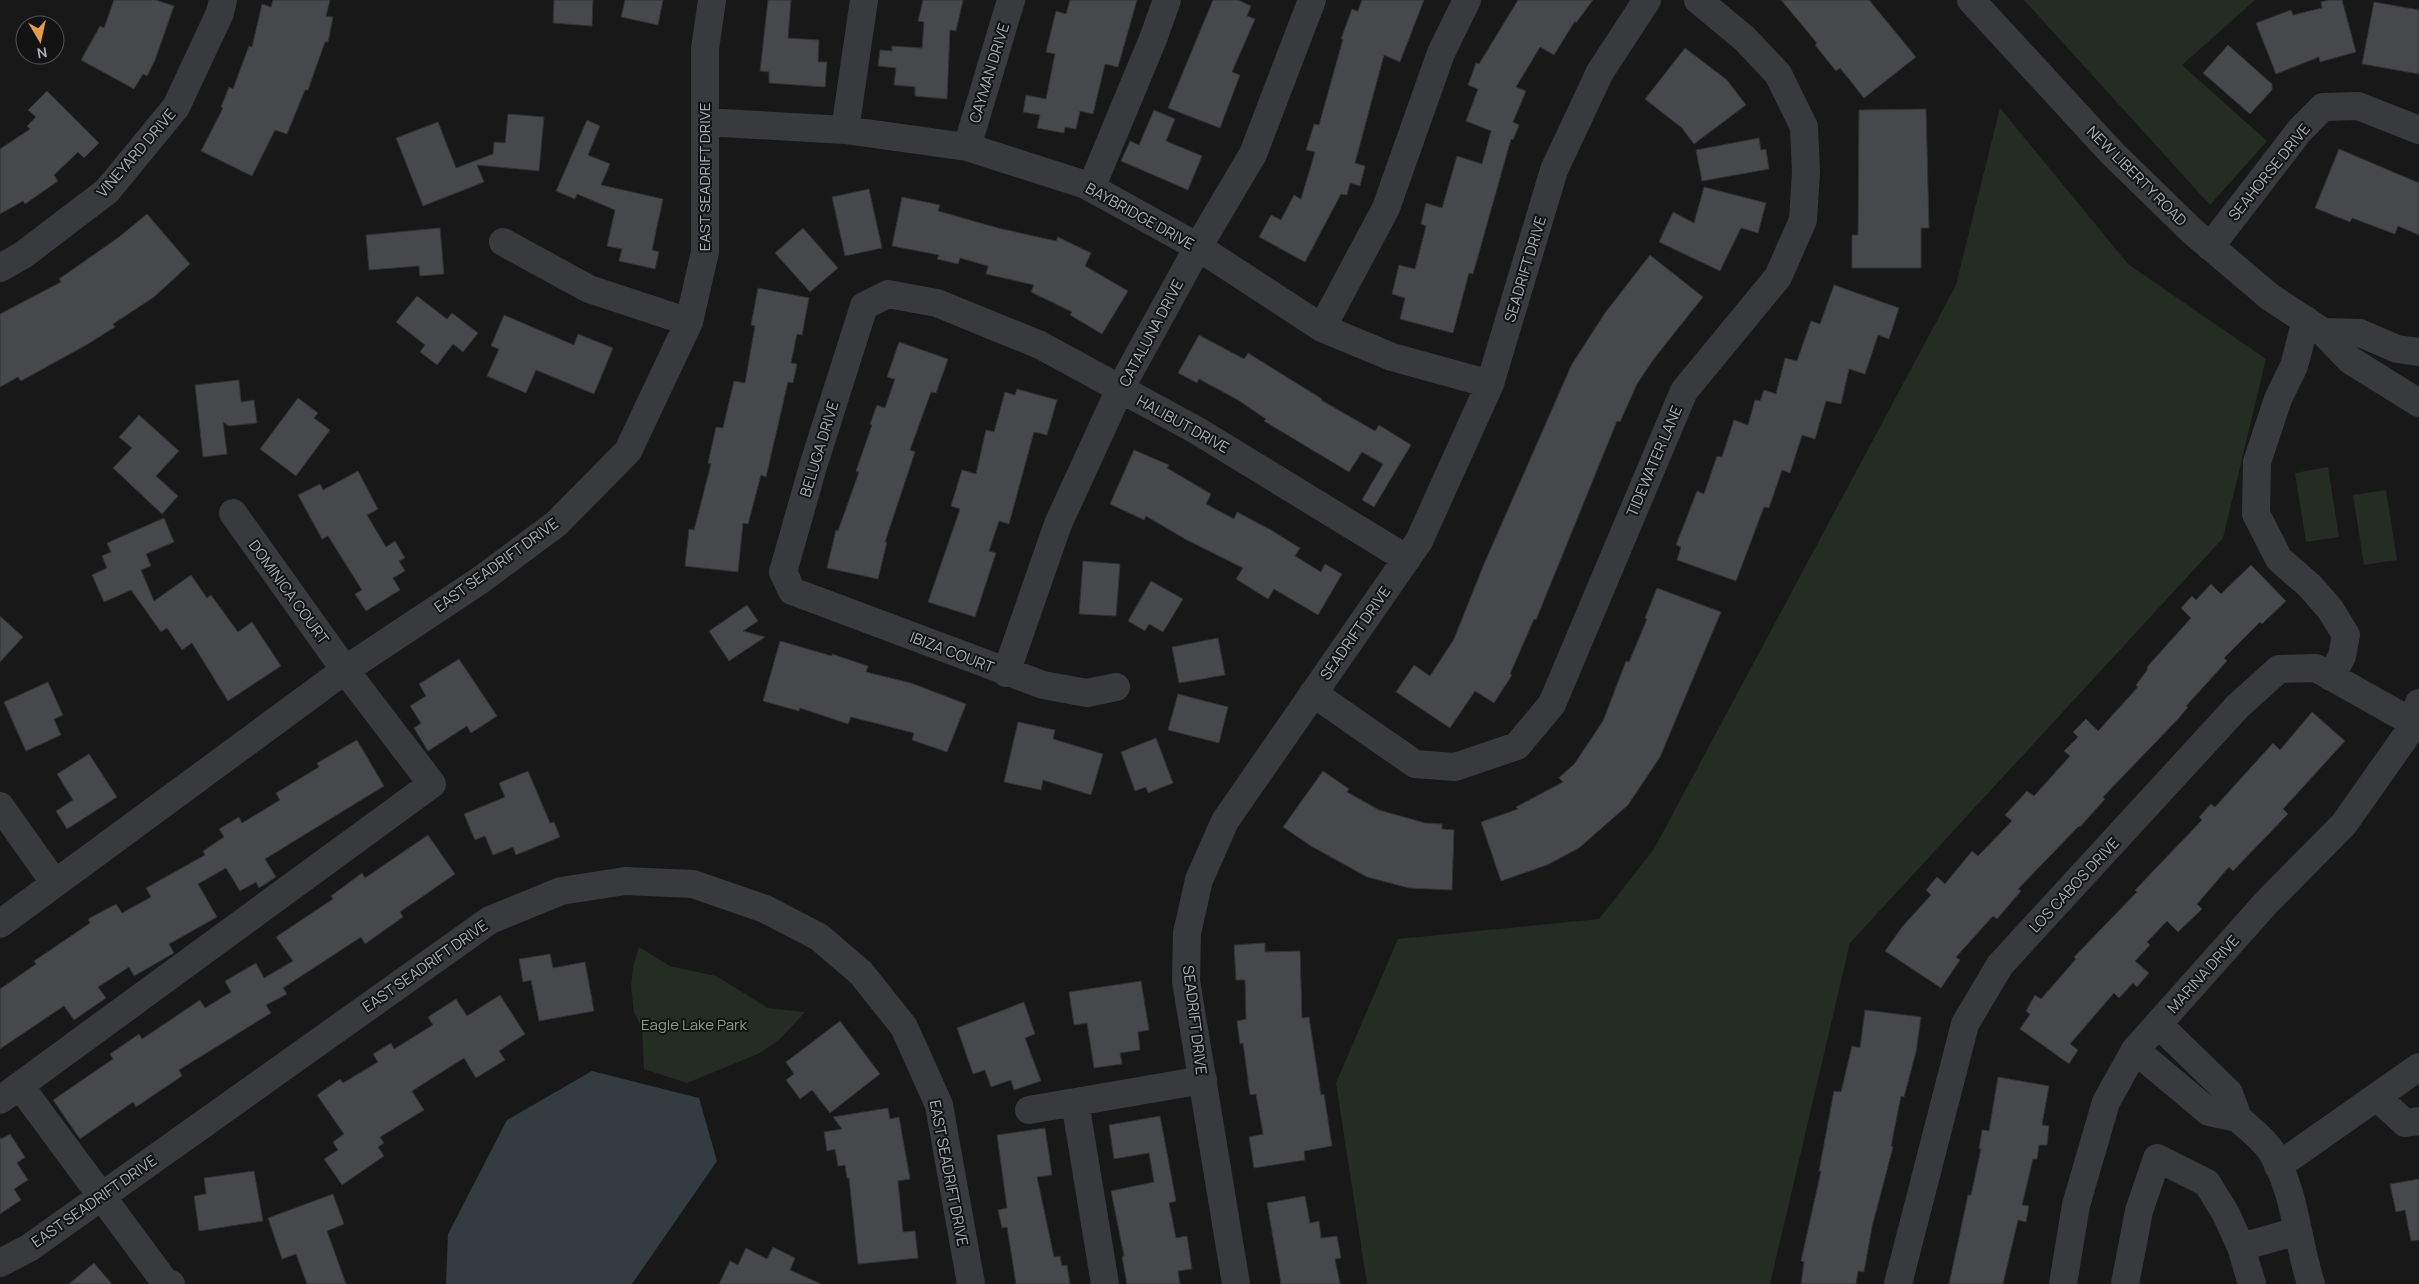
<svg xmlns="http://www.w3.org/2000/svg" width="2419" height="1284" font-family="Manrope,sans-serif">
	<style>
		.green { fill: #242c24 }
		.water { fill: #323c41 }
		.building { fill: #47484c; stroke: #323235 }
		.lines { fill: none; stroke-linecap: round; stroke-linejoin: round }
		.minor { stroke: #393a3e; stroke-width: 28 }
		.labels { text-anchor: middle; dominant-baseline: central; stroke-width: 4; stroke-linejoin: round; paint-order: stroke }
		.street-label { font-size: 15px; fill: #abb0b8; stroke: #131314 }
		.park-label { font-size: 15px; fill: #85a184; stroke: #131314 }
	</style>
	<rect width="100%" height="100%" fill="#181819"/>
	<!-- green -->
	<path class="green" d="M2024,0H2255L2182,65L2267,141L2210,205Z
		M2000,108L2128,264L2266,359L2223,538L1850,943L1770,1284H1367L1336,1083L1398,939L1599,919L1654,849L1956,285Z
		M2328,467L2339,537L2306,542L2295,473Z
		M2386,490L2397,560L2364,565L2353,495Z
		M639,947L670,966L716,976L768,1008L805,1012L779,1040L758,1054L687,1083L644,1069L642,1029L634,1012L631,987L633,967Z"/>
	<!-- water -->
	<path class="water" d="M592,1071L699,1098L717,1161L632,1284H446L448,1234L507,1120Z"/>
	<!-- building -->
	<path class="building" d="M114,0H156L174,6L155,60L147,76L143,74L134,89L81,60L100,26L104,28Z
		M273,0H330L326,16L333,17L328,42H325L308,90H305L287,134L275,130L252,176L201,151L223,108L221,107L229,87L233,89L249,46L252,47L262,4L271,7Z
		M554,0H593L592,26L553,23Z
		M625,0H663L658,25L621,17Z
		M768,0H791L788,38L819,40L818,62H827L825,87L769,83V72L760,71Z
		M923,0H963L956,31L950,30L947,99L915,96V87L894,85L896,68L878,66L880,50L892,51V46L922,48L924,22L918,21Z
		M1070,0H1137L1118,67L1105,64L1093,114L1080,111L1076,129L1065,127L1064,133L1037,128L1040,115L1023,112L1026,95L1046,99L1055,54L1046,52L1056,11L1066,14Z
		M1213,0H1238L1251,6L1247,16L1255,19L1232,72L1240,75L1220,128L1168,108Z
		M1362,0H1424L1400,62L1384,55L1355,163L1365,166L1360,186L1350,183L1347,195L1341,194L1305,262L1259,237L1271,215L1281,220L1294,195L1301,199L1315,152L1306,150L1314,124L1319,125L1343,39H1341L1352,9L1358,11Z
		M1518,0H1593L1576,23L1575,21L1554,55L1540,47L1516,87L1526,91L1513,122L1519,125L1513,140L1511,139L1473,274L1469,273L1453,333L1400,319L1405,298L1392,294L1399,265L1415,269L1426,226L1421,224L1426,203L1442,208L1457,156L1482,164L1491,131L1466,121L1478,89L1468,85L1476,63L1479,64Z
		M1781,0H1869L1916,57L1864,98L1840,68L1836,71L1815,45L1817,43Z
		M2329,0H2342L2356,52L2320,62L2319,57L2276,74L2256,23L2291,10L2293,15L2322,8L2321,2Z
		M2374,2L2419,10V74L2362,64Z
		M2228,45L2272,84V90L2250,114L2203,73Z
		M1685,48L1727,80L1746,105L1694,144L1682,128L1645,99Z
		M47,91L99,143L84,158L78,152L54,175L58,181L25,204L23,201L0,214V149L30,129L27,126L36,117L28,110Z
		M1926,109L1929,228H1921V268H1852V235H1858L1859,110Z
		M1154,110L1175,119L1166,141L1202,156L1188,190L1121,161L1130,141L1139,145Z
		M508,114L544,117L539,171L477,165L484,182L423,206L396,138L438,122L456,168L493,154L494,142L505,143Z
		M587,120L600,126L588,155L610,164L601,185L663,199L652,250L659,252L655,269L619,261L622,249L607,246L615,210L577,194L575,199L556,191Z
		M1759,138L1761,150L1766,149L1769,169L1702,181L1696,150Z
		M2339,149L2419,183V235L2398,226L2395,234L2352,218L2350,222L2315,208Z
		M1704,187L1766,203L1758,233L1741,228L1720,271L1659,242L1673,212L1694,223Z
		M869,189L882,248L845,256L832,197Z
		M902,197L940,205L938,211L998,228L1056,241L1058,237L1091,253L1085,266L1128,291L1102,334L1070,315L1072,312L1031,292L1034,285L986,274L988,266L960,258L958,264L937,259L939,255L892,246Z
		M147,214L190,264L154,297L113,324L115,327L88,344L21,381L18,377L0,387V314L61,282L59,279L119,237Z
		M440,228L444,274L420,276L419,266L369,270L366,235Z
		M803,228L838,268L810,292L775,253Z
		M1650,255L1703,297L1653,360L1637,384L1620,422L1617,421L1536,620L1534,619L1510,674L1512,675L1494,703L1475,691L1450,728L1396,692L1414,665L1430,676L1454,639L1484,564L1572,364L1605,313Z
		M1834,285L1899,308L1889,339L1878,335L1865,374L1849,369L1841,404L1826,401L1815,439L1802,435L1790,473L1782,470L1769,508L1764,507L1736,581L1677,560L1681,547L1676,545L1697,491L1704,494L1717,456L1722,457L1734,420L1748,425L1755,400L1760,401L1764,390L1776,394L1785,358L1797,361L1811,321L1820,324Z
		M758,288L809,298L802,335L797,334L791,363L797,364L793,383L788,382L766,477L761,475L748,524L743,523L738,572L685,566L689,529L694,530L711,464L708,463L716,427L723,428L734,381L745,383L755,326L751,325Z
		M417,296L447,319L452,313L478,333L463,352L453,344L437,365L420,352L425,345L396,322Z
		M504,315L574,345L578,334L613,348L594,394L536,370L526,393L487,376L499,349L491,346Z
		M1199,335L1244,359L1248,353L1322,399L1321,400L1375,431L1379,425L1411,445L1374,507L1362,500L1383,464L1362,452L1349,472L1264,421L1266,419L1238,400L1199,379L1197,383L1178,373Z
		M899,342L948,359L936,393L931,392L910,450L915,452L885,542H887L878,579L827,568L836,530L838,531L859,472L856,471L872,425L870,424L877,405L885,408L895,379L887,377Z
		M239,380L241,402L254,400L257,423L229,426L223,422L227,454L203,457L195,385Z
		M1017,389L1057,400L1047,435L1034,432L1009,524L999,521L989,551L996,553L975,617L928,602L960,509L951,506L962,470L976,474L986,430L994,432L1005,392L1015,395Z
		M298,398L318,413L314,418L330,430L296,476L260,449Z
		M139,415L179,451L156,476L178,496L162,514L113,468L132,448L119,437Z
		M1134,450L1169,465L1167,468L1211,494L1206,504L1234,519L1237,512L1271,530L1300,548L1295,556L1321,572L1325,564L1342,574L1318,615L1274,589L1268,599L1236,579L1243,568L1185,539L1146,516L1144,520L1110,504Z
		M358,471L378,509L367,515L386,547L395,541L405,558L399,561L405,571L393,578L400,590L366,611L355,594L362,590L328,536L322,539L298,495L320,484L323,490Z
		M164,518L174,542L146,554L151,566L141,570L154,601L191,575L207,598L211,595L238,632L252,622L281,666L228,701L192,643L182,650L167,628L161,632L131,590L104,602L92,575L107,568L102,556L111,552L107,543Z
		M1083,561L1120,564L1116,616L1079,614Z
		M2251,565L2286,601L2262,624L2260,622L2224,658L2227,661L2186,706L2188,707L2177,720L2103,797L2105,799L2080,827L2079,826L2018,889L2021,891L1997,919L1993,916L1956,957L1960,960L1941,988L1885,951L1902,927L1931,895L1926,890L1937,877L1945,884L1972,851L1978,856L2012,821L2005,815L2027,791L2034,796L2070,756L2064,751L2078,737L2073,732L2086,719L2098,731L2138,687L2136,685L2148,669L2147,667L2191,618L2181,608L2192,596L2196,600L2211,584L2221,594Z
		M1151,581L1183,599L1163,632L1149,624L1145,631L1128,621Z
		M1657,588L1721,612L1660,757L1628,805L1579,848L1547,865L1501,881L1481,822L1518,809L1516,807L1563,782L1559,778L1575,763L1603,721L1626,661L1629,662L1647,619L1645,618Z
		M747,605L758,621L743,631L765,637L729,661L709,631Z
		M0,616L23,637L0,662Z
		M1218,638L1225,675L1179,683L1172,647Z
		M780,641L832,656V654L868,666L866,672L911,683L966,704L947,752L912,740L914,733L851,717L848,724L800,708L799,711L763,701Z
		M459,659L497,716L471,733L467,726L428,751L414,728L421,723L410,706L426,696L419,684Z
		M48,682L63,715L54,719L61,735L26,751L4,702Z
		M1178,694L1228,707L1219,743L1168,730Z
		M2312,712L2345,741L2283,809L2288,814L2233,871L2229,867L2197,904L2202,909L2178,932L2167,921L2147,942L2150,945L2135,961L2149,973L2137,987L2133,983L2119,998L2114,993L2070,1044L2078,1050L2069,1064L2020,1029L2030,1014L2026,1011L2035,995L2041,999L2076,959L2074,957L2137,892L2135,890L2202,820L2199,817L2211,804L2215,807L2273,743L2280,750Z
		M1018,722L1055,730L1053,739L1103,754L1091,795L1043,780L1041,790L1004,782Z
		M1156,738L1173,783L1148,793L1146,787L1135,791L1121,752Z
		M357,740L384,786L265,859L276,877L259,888L256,882L240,891L226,868L198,884L217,917L169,944L174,953L134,976L129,967L98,987L106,998L74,1020L64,1006L0,1049V989L36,964L34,961L90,923L88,919L116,904L122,913L151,897L146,888L205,855L203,851L224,837L219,829L239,817L242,823L280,800L276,793L319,767L317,763Z
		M89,754L117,797L67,829L56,811L73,800L57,774Z
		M528,771L550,823L554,822L560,837L516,855L513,847L493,855L485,836L475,840L464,814L505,797L499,783Z
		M1323,771L1349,789L1347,792L1379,810L1425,823L1442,824V829L1454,830L1452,890L1409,888L1367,877L1311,846L1283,827Z
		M428,835L455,874L400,912L403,917L365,944L361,937L283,988L287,994L266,1005L271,1013L179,1070L182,1076L136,1107L133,1102L80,1139L53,1100L113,1059L110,1054L139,1034L142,1039L200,1000L205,1008L231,992L225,981L256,963L264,978L293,961L276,937L333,899L331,896L362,873L365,878Z
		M1265,943V952L1300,951L1302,1018L1309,1017L1321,1095L1324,1094L1332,1146L1304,1151L1305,1160L1254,1168L1249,1137L1263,1134L1256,1094L1250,1095L1243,1043L1240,1044L1237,1021L1246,1019L1245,980H1236L1234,945Z
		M550,954L553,968L585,962L594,1011L539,1021L531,980L523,982L519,959Z
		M1141,981L1149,1030L1138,1032L1140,1050L1120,1053L1122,1064L1094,1068L1087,1023L1074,1025L1069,992Z
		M500,995L525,1034L499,1051L505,1060L476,1078L464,1058L412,1091L424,1110L380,1137L384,1143L378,1147L384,1156L342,1185L324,1159L338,1150L333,1142L344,1134L317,1095L340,1079L343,1083L378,1062L373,1054L391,1043L394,1049L433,1025L428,1017L456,999L467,1016Z
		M1024,1002L1035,1034L1025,1038L1041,1081L1014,1090L1011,1080L991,1087L985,1070L973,1074L957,1028Z
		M1865,1010L1921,1017L1916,1052L1904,1097L1901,1096L1891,1146L1893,1147L1872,1227L1864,1272L1858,1271L1856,1284H1801L1804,1262L1801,1261L1821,1171H1819L1834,1091L1841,1092L1852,1046L1860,1048Z
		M840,1021L880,1074L830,1113L812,1090L800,1099L786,1080L794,1074L786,1062Z
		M1998,1077L2049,1086L2042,1125L2049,1126L2047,1145H2039L2037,1159H2033L2022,1205L2029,1206L2026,1222L2018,1220L2003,1284H1949L1968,1195H1971L1981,1149H1979L1982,1130L1989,1131Z
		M888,1108L890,1119L899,1117L910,1179L898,1181L903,1232L915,1231L918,1258L858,1264L849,1178H847L845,1165L838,1166L835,1149L827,1151L824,1132L842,1129L833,1117Z
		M1160,1116L1176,1201L1169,1203L1176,1238L1187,1236L1192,1269L1178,1271L1180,1284H1127L1122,1257L1124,1256L1111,1191L1154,1182L1149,1153L1114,1159L1109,1125Z
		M1045,1128L1052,1175L1037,1177L1054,1257L1060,1256L1062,1266L1067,1265L1070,1284H1016L1007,1227L1002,1228L998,1210L1007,1208L997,1135Z
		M10,1134L25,1157L17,1163L28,1180L14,1189L21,1200L0,1214V1137L1,1139Z
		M254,1171L263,1221L199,1231L194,1196L206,1194L204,1178Z
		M2419,1179V1240L2411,1241L2405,1210L2396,1212L2390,1184Z
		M333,1194L344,1224L327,1231L346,1284H307L296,1254L282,1259L268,1218Z
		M1305,1196L1310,1223L1319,1221L1321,1238L1337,1236L1341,1258L1335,1259L1340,1284H1281L1267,1203Z
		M773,1247L795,1258L790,1270L821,1284H719L730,1261L738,1265L746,1248L767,1259Z
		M94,1263L112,1284H69Z"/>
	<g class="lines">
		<!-- minor -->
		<path class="minor" d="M1971,0L2112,153L2192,231L2270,297L2323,332L2350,360L2419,403
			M705,122L845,130L967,147L1086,185L1198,247L1322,328L1392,357L1490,384
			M845,130L864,0
			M967,147L1011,0
			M1091,188L1153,39L1167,0
			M503,242L589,289L689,322
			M2210,247L2300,130L2323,107L2358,106L2419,130
			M0,268L23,255L107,191L176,107L220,13L223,0
			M2306,320L2294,366L2278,399L2257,462L2256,514L2279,559L2310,586L2330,609L2346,635L2342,656L2331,677
			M1322,328L1386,208L1441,53L1467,0
			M2323,332L2360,333L2397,349L2419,352
			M1006,673L1058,524L1120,389L1198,247L1253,154L1312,0
			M1116,687L1087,693L1043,685L792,591L783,572L814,463L864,306L888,294L937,303L1040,345L1196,430L1407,559
			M1313,693L1415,764L1455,767L1517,746L1552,704L1684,391L1778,277L1803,220L1806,172L1804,127L1778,74L1745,39L1698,0
			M0,806L54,882
			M0,924L345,670L479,581L556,524L628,451L689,322L705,252V49L712,0
			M2135,1050L2209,1112L2238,1118L2229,1093L2158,1024
			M20,1086L165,1282L171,1284
			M2377,1097L2405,1123L2419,1121
			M0,1100L432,784L345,670L233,513
			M1075,1102L1105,1284
			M1029,1110L1203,1080
			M2238,1118C2249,1129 2266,1141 2273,1154C2296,1195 2297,1241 2311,1284
			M2278,1166L2419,1067
			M2241,1247L2252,1284
			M0,1263L29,1248L490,920L561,891L625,881L693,884L765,909L819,937L861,973L904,1027L939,1105L971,1284
			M1236,1284L1186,981L1187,933L1199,880L1225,821L1419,541L1490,384L1554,170L1600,72L1647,0
			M1898,1284L1965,1024L2000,965L2238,706L2279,669L2316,668L2419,726
			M2063,1284L2076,1205L2106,1102L2135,1050L2266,903L2344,824L2406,736L2419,703
			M2125,1284L2139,1211L2157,1158L2207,1183L2226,1214L2241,1247L2298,1231"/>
	</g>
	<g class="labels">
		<!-- street labels -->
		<g class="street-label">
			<text transform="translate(989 73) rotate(-73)">CAYMAN DRIVE</text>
			<text transform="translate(136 153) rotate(-49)">VINEYARD DRIVE</text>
			<text transform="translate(2269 172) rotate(-51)">SEAHORSE DRIVE</text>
			<text transform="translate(2137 176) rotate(45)">NEW LIBERTY ROAD</text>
			<text transform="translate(704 177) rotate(-90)">EAST SEADRIFT DRIVE</text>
			<text transform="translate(1140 216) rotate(29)">BAYBRIDGE DRIVE</text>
			<text transform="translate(1525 269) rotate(-73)">SEADRIFT DRIVE</text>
			<text transform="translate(1151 333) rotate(-62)">CATALUNA DRIVE</text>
			<text transform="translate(1183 424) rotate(29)">HALIBUT DRIVE</text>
			<text transform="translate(819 449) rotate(-73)">BELUGA DRIVE</text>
			<text transform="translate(1654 461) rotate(-67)">TIDEWATER LANE</text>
			<text transform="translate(496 565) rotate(-36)">EAST SEADRIFT DRIVE</text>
			<text transform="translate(289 592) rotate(54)">DOMINICA COURT</text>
			<text transform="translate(1355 633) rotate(-55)">SEADRIFT DRIVE</text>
			<text transform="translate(952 652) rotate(21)">IBIZA COURT</text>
			<text transform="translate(2074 885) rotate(-47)">LOS CABOS DRIVE</text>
			<text transform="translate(425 966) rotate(-35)">EAST SEADRIFT DRIVE</text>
			<text transform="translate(2203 974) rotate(-48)">MARINA DRIVE</text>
			<text transform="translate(1195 1020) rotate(83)">SEADRIFT DRIVE</text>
			<text transform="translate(949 1173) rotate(79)">EAST SEADRIFT DRIVE</text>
			<text transform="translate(94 1201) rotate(-35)">EAST SEADRIFT DRIVE</text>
		</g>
		<!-- park labels -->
		<g class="park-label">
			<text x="694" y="1024">Eagle Lake Park</text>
		</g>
	</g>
	<!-- north arrow -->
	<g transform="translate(40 40) rotate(171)"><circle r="24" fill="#131314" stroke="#505256"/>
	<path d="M0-4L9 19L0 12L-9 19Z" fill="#e19e48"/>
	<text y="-8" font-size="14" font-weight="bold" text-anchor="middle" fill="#abb0b8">N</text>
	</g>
</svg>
